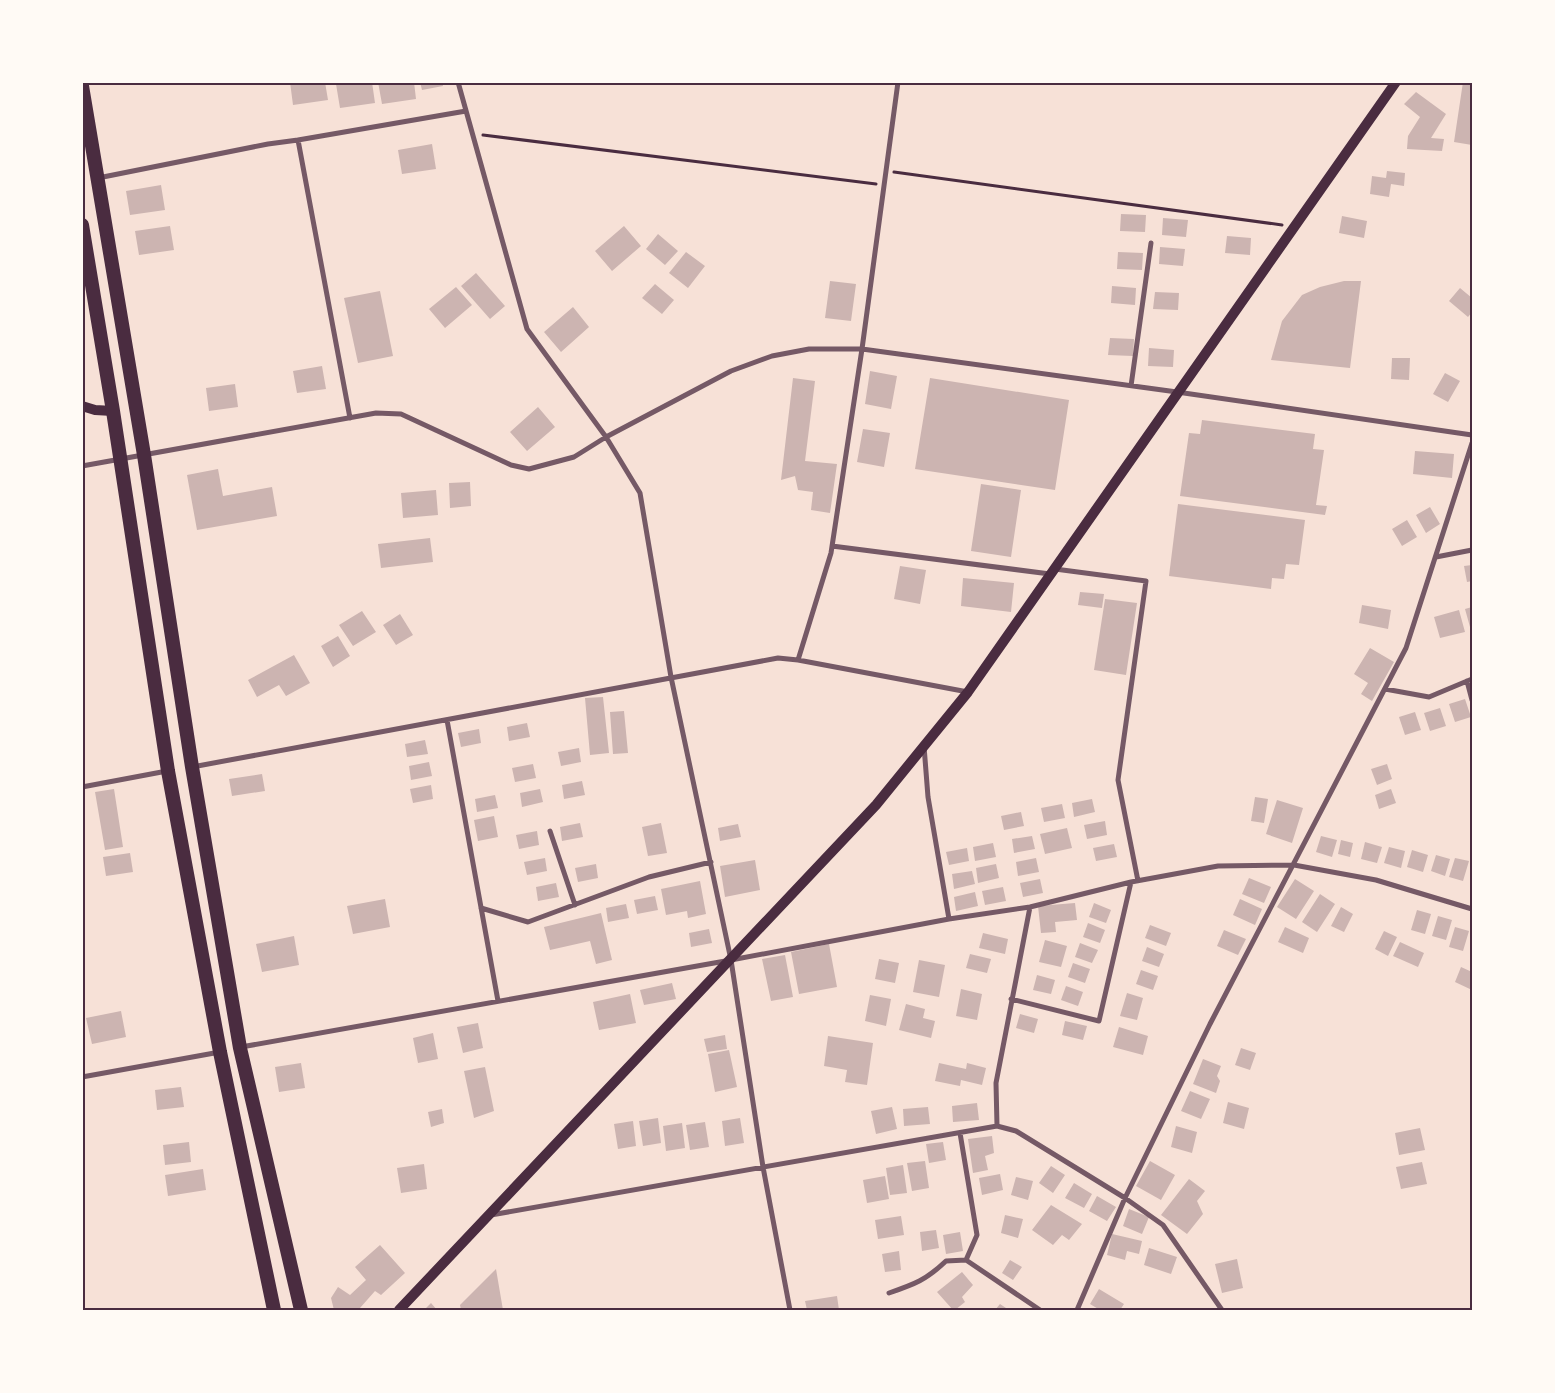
<svg xmlns="http://www.w3.org/2000/svg" width="1555" height="1393" font-family="'DM Sans',sans-serif">
	<style>
		.building { fill: #ccb4b1 }
		.lines { fill: none; stroke-linecap: round; stroke-linejoin: round }
		.path { stroke: #4a2c40; stroke-width: 3 }
		.minor { stroke: #755966; stroke-width: 5 }
		.secondary { stroke: #4a2c40; stroke-width: 10 }
		.trunk { stroke: #4a2c40; stroke-width: 14 }
		.neatline { fill: none; stroke: #4a2c40; stroke-width: 2 }
	</style>
	<rect width="100%" height="100%" fill="#f7e1d7"/>
	<!-- building -->
	<path class="building" d="M290,82H325L328,100L293,105Z
		M345,82H372L375,103L340,108L336,84Z
		M378,82H414L416,99L382,104Z
		M420,82H442L443,86L422,90Z
		M1463,82H1472V145L1454,142Z
		M1416,92L1446,114L1431,138L1444,139L1442,151L1407,149L1408,136L1420,117L1404,104Z
		M432,144L436,169L402,174L398,150Z
		M1387,171L1405,173L1404,186L1391,184L1389,197L1370,194L1372,176L1386,178Z
		M161,185L165,210L130,215L126,191Z
		M1121,214L1146,215L1145,232L1120,231Z
		M1342,216L1367,221L1364,238L1339,233Z
		M1163,218L1188,220L1186,237L1162,235Z
		M170,226L174,250L139,255L135,231Z
		M624,226L641,246L612,271L595,251Z
		M658,234L678,251L665,265L646,249Z
		M1227,236L1251,238L1250,255L1225,253Z
		M1160,247L1185,249L1183,266L1159,264Z
		M686,252L705,266L688,288L669,273Z
		M1118,252L1143,253L1142,270L1117,269Z
		M476,273L505,306L490,319L461,286Z
		M830,281L856,284L851,321L825,318Z
		M1344,281H1361L1350,368L1271,360L1282,321L1302,295L1320,287Z
		M655,284L674,300L662,314L642,298Z
		M1112,286L1136,288L1135,305L1111,303Z
		M456,287L472,305L445,328L429,309Z
		M1460,288L1472,298V312L1468,317L1449,301Z
		M380,291L393,356L358,363L344,298Z
		M1155,292L1179,293L1178,310L1153,309Z
		M573,307L589,327L561,352L544,332Z
		M1110,338L1134,339L1133,356L1108,355Z
		M1149,348L1174,350L1173,367L1148,366Z
		M1392,358H1410L1409,380L1391,379Z
		M322,366L326,389L297,393L293,371Z
		M870,371L897,376L891,409L865,404Z
		M1445,373L1460,381L1448,402L1433,394Z
		M793,378L815,381L805,461L837,464L830,513L811,510L813,492L798,490L795,476L781,480Z
		M930,378L1069,400L1055,490L915,469Z
		M235,384L238,407L209,411L206,388Z
		M538,407L555,427L527,451L510,432Z
		M1202,420L1315,434L1313,449L1324,450L1316,505L1327,506L1325,515L1180,496L1189,433L1200,434Z
		M863,429L890,433L884,467L857,462Z
		M1415,451L1454,454L1452,478L1413,474Z
		M218,469L223,496L272,487L277,516L197,530L187,475Z
		M470,482L471,506L450,508L449,483Z
		M981,484L1021,490L1011,557L971,551Z
		M436,490L438,515L403,518L401,493Z
		M1178,504L1305,520L1299,565L1286,564L1284,579L1272,578L1271,589L1169,576Z
		M1430,507L1440,524L1426,533L1416,515Z
		M1407,520L1417,537L1402,546L1392,529Z
		M430,538L433,562L381,568L378,544Z
		M1472,565V581L1467,582L1464,566Z
		M900,566L926,570L920,604L894,599Z
		M963,578L1014,583L1011,612L961,606Z
		M1080,592L1104,594L1102,608L1078,605Z
		M1105,599L1137,603L1126,675L1094,670Z
		M1362,605L1391,610L1388,629L1359,623Z
		M1472,607V626L1470,627L1465,609Z
		M1459,610L1465,632L1440,638L1434,617Z
		M362,611L376,632L353,646L339,625Z
		M400,614L413,635L396,645L383,625Z
		M338,636L350,656L333,667L321,646Z
		M1370,648L1394,662L1372,701L1361,694L1368,683L1354,674Z
		M294,655L310,683L286,696L279,685L257,697L248,680Z
		M603,697L609,753L590,755L585,698Z
		M1465,699L1471,717L1455,722L1449,704Z
		M1440,708L1446,726L1430,731L1424,713Z
		M624,711L628,753L613,754L610,712Z
		M1415,712L1421,730L1405,735L1399,717Z
		M527,723L530,737L509,741L507,727Z
		M479,729L481,743L461,747L458,733Z
		M425,740L428,754L407,757L405,744Z
		M579,748L581,762L561,766L558,752Z
		M429,762L432,776L411,780L409,766Z
		M533,764L536,778L515,782L512,768Z
		M1387,764L1392,779L1377,785L1371,769Z
		M262,774L265,791L232,796L229,779Z
		M582,781L585,795L564,799L562,785Z
		M431,785L433,799L413,803L410,789Z
		M114,789L123,847L105,850L95,792Z
		M540,789L543,802L522,807L520,793Z
		M1391,789L1396,803L1379,809L1375,795Z
		M495,795L498,808L477,812L475,799Z
		M1255,797L1268,799L1264,823L1251,821Z
		M1092,799L1095,812L1074,817L1072,803Z
		M1277,800L1303,808L1292,843L1266,834Z
		M1062,804L1065,818L1044,822L1041,808Z
		M1021,812L1024,826L1004,830L1001,816Z
		M494,816L498,837L478,841L474,820Z
		M1105,821L1107,835L1087,839L1084,825Z
		M580,823L583,837L562,841L560,827Z
		M661,823L667,853L648,856L642,827Z
		M738,824L741,837L720,841L718,828Z
		M1067,828L1072,848L1045,854L1040,834Z
		M537,831L539,845L519,849L516,835Z
		M1032,836L1035,849L1014,853L1012,839Z
		M1321,836L1337,840L1332,857L1316,852Z
		M1341,840L1353,843L1350,857L1338,854Z
		M1365,842L1382,847L1377,863L1361,859Z
		M993,843L996,857L975,861L973,847Z
		M1114,844L1117,857L1096,861L1093,848Z
		M1389,847L1405,851L1401,868L1384,863Z
		M967,848L969,861L949,865L946,852Z
		M1412,850L1428,855L1423,872L1407,867Z
		M130,853L133,872L106,876L103,857Z
		M1436,855L1450,859L1445,876L1431,871Z
		M545,858L547,871L527,875L524,862Z
		M1036,858L1039,872L1018,876L1016,862Z
		M1455,858L1469,861L1463,881L1449,877Z
		M755,860L760,890L725,897L720,866Z
		M596,864L598,878L578,882L575,868Z
		M996,864L999,878L978,883L976,868Z
		M972,871L975,884L954,889L952,874Z
		M1249,878L1271,887L1264,903L1242,894Z
		M1040,879L1043,893L1023,897L1020,883Z
		M1295,879L1314,891L1296,919L1277,907Z
		M700,881L706,914L688,918L687,911L666,915L661,889Z
		M556,883L559,897L538,901L536,887Z
		M1003,887L1006,901L985,905L982,891Z
		M975,892L978,906L956,911L954,897Z
		M1320,894L1335,904L1317,932L1302,922Z
		M655,896L658,910L637,914L634,900Z
		M385,899L390,927L353,934L347,906Z
		M1240,899L1262,909L1255,925L1233,915Z
		M1075,903L1077,920L1055,922L1056,932L1041,933L1038,906Z
		M1094,903L1111,910L1106,923L1089,917Z
		M626,904L629,918L608,922L606,908Z
		M1341,907L1353,914L1344,932L1331,926Z
		M1417,910L1431,914L1425,934L1411,930Z
		M601,913L612,960L596,964L590,941L550,950L544,927Z
		M1438,916L1452,920L1446,940L1432,936Z
		M1088,923L1105,930L1100,943L1083,937Z
		M1150,925L1171,933L1166,946L1145,938Z
		M1285,927L1309,938L1303,953L1278,942Z
		M1455,927L1469,931L1463,951L1449,947Z
		M709,929L712,943L691,947L689,933Z
		M1224,930L1246,939L1238,955L1217,946Z
		M1384,931L1397,937L1388,956L1375,949Z
		M983,933L1008,939L1005,954L979,948Z
		M294,936L299,965L262,972L256,944Z
		M1045,940L1067,946L1061,967L1039,962Z
		M1400,942L1424,953L1418,967L1393,956Z
		M1080,943L1098,950L1092,963L1075,957Z
		M829,944L837,987L799,994L791,952Z
		M1147,947L1164,954L1159,967L1142,961Z
		M970,954L991,959L987,973L966,968Z
		M785,955L793,997L771,1001L762,959Z
		M879,959L899,963L895,983L875,979Z
		M919,960L945,965L939,997L913,992Z
		M1073,963L1090,969L1085,983L1068,977Z
		M1461,967L1472,972V990L1455,982Z
		M1141,970L1158,976L1153,990L1136,984Z
		M1037,975L1055,980L1051,994L1033,990Z
		M672,983L676,999L644,1005L640,990Z
		M1066,986L1083,992L1078,1006L1061,1000Z
		M961,989L982,994L977,1020L956,1016Z
		M1127,993L1143,998L1137,1020L1120,1016Z
		M630,994L636,1023L599,1030L593,1002Z
		M870,995L891,999L886,1026L865,1021Z
		M906,1004L925,1009L923,1018L935,1021L931,1038L899,1030Z
		M121,1011L126,1037L92,1044L86,1018Z
		M1020,1014L1038,1019L1034,1033L1016,1028Z
		M1065,1021L1087,1026L1083,1040L1062,1035Z
		M478,1023L483,1048L463,1053L457,1027Z
		M1119,1027L1148,1036L1143,1055L1113,1047Z
		M433,1033L438,1059L418,1063L413,1038Z
		M725,1035L727,1049L707,1052L704,1039Z
		M828,1036L873,1043L867,1085L845,1082L847,1070L824,1066Z
		M1241,1048L1256,1053L1250,1070L1235,1065Z
		M729,1050L737,1087L715,1092L708,1054Z
		M1203,1059L1221,1066L1217,1076L1220,1081L1216,1093L1193,1084Z
		M301,1063L305,1088L279,1092L275,1067Z
		M939,1063L966,1069L967,1063L986,1068L982,1085L961,1080L960,1086L935,1081Z
		M485,1067L494,1111L474,1118L464,1071Z
		M181,1087L184,1107L157,1110L155,1090Z
		M1190,1091L1210,1099L1201,1119L1181,1111Z
		M1228,1102L1249,1108L1244,1129L1223,1123Z
		M977,1103L979,1120L953,1122L952,1106Z
		M892,1107L897,1129L876,1134L871,1111Z
		M928,1107L930,1124L904,1126L903,1109Z
		M442,1109L444,1123L431,1127L428,1112Z
		M658,1118L661,1143L643,1146L639,1121Z
		M740,1118L744,1143L725,1146L722,1121Z
		M633,1121L636,1146L618,1149L614,1124Z
		M705,1122L709,1147L690,1150L686,1125Z
		M682,1123L685,1148L666,1151L663,1126Z
		M1176,1126L1197,1132L1192,1153L1171,1147Z
		M1420,1128L1425,1150L1399,1155L1395,1133Z
		M992,1136L994,1153L985,1156L988,1170L973,1173L968,1139Z
		M189,1142L191,1162L165,1165L163,1145Z
		M943,1142L946,1160L929,1163L926,1144Z
		M925,1161L929,1188L912,1191L907,1163Z
		M1150,1161L1175,1175L1161,1200L1136,1186Z
		M1422,1162L1427,1184L1401,1189L1396,1167Z
		M424,1164L427,1189L401,1193L397,1168Z
		M903,1165L907,1193L890,1195L886,1168Z
		M1051,1166L1065,1175L1053,1193L1039,1183Z
		M203,1169L206,1190L168,1196L165,1175Z
		M1000,1174L1003,1190L982,1195L979,1178Z
		M885,1176L889,1199L867,1203L863,1180Z
		M1016,1177L1033,1181L1028,1200L1011,1195Z
		M1189,1179L1205,1191L1197,1201L1203,1214L1187,1234L1161,1215Z
		M1074,1183L1092,1194L1084,1208L1065,1198Z
		M1097,1196L1116,1207L1107,1221L1089,1211Z
		M1051,1205L1082,1224L1069,1240L1062,1235L1053,1245L1032,1230Z
		M1129,1209L1149,1217L1142,1234L1123,1226Z
		M1005,1215L1023,1219L1018,1238L1001,1233Z
		M901,1216L904,1235L878,1239L875,1220Z
		M936,1230L939,1248L922,1251L920,1232Z
		M960,1232L963,1251L946,1254L943,1235Z
		M1112,1234L1142,1241L1139,1254L1127,1251L1125,1260L1107,1255Z
		M380,1245L405,1273L381,1295L375,1291L360,1308L362,1310H334L331,1298L338,1287L350,1295L366,1280L355,1267Z
		M1149,1248L1177,1257L1171,1274L1144,1265Z
		M899,1251L901,1270L885,1272L882,1254Z
		M1237,1259L1243,1288L1222,1293L1215,1264Z
		M1010,1260L1022,1267L1013,1280L1002,1273Z
		M496,1269L503,1310H461L460,1305Z
		M962,1272L973,1285L962,1297L965,1302L955,1310H953L937,1292Z
		M1099,1289L1124,1304L1120,1310H1100L1090,1304Z
		M837,1296L839,1310H807L805,1301Z
		M431,1303L437,1310H424Z
		M1000,1304L1009,1310H995Z"/>
	<g class="lines">
		<!-- path -->
		<path class="path" d="M483,135L876,184
			M894,172L1282,225"/>
		<!-- minor -->
		<path class="minor" d="M458,82L527,329L606,437L640,493L671,677L731,960L763,1167L790,1310
			M298,140L350,418
			M98,178L268,144L298,140L466,111
			M1131,386L1151,243
			M82,466L376,413L401,414L511,465L529,469L574,457L606,437L731,371L772,356L809,349H862L1177,392L1472,435
			M832,546L1050,574
			M1436,557L1472,550
			M1055,569L1146,581L1118,780L1138,881
			M798,660L831,553L862,349L898,82
			M1467,681L1472,700
			M1385,689L1429,697L1472,679
			M447,720L498,1001
			M924,746L928,797L949,919
			M192,767L778,658L798,660L968,692
			M82,787L167,771
			M550,831L575,905
			M481,908L528,922L649,877L711,862
			M1011,999L1099,1021L1131,882
			M241,1047L731,960L949,919L1030,907L1131,882L1218,866L1294,865L1376,880L1472,909
			M82,1077L220,1052
			M997,1126L996,1083L1030,907
			M960,1133L977,1235L966,1260
			M491,1215L997,1126L1016,1131L1125,1198L1163,1225L1222,1310
			M889,1293C915,1284 926,1280 946,1261L966,1260L1040,1310
			M1077,1310L1125,1198L1210,1024L1406,648L1472,443"/>
		<!-- secondary -->
		<path class="secondary" d="M82,406L95,410L113,411
			M399,1310L876,805L968,692L1396,82"/>
		<!-- trunk -->
		<path class="trunk" d="M82,86L144,455L192,767L240,1048L301,1310
			M82,225L113,411L168,771L220,1052L274,1310"/>
	</g>
	<!-- border -->
	<rect width="1555" height="1393" fill="none" stroke="#fffaf5" stroke-width="168"/>
	<rect x="84" y="84" width="1387" height="1225" class="neatline"/>
</svg>
